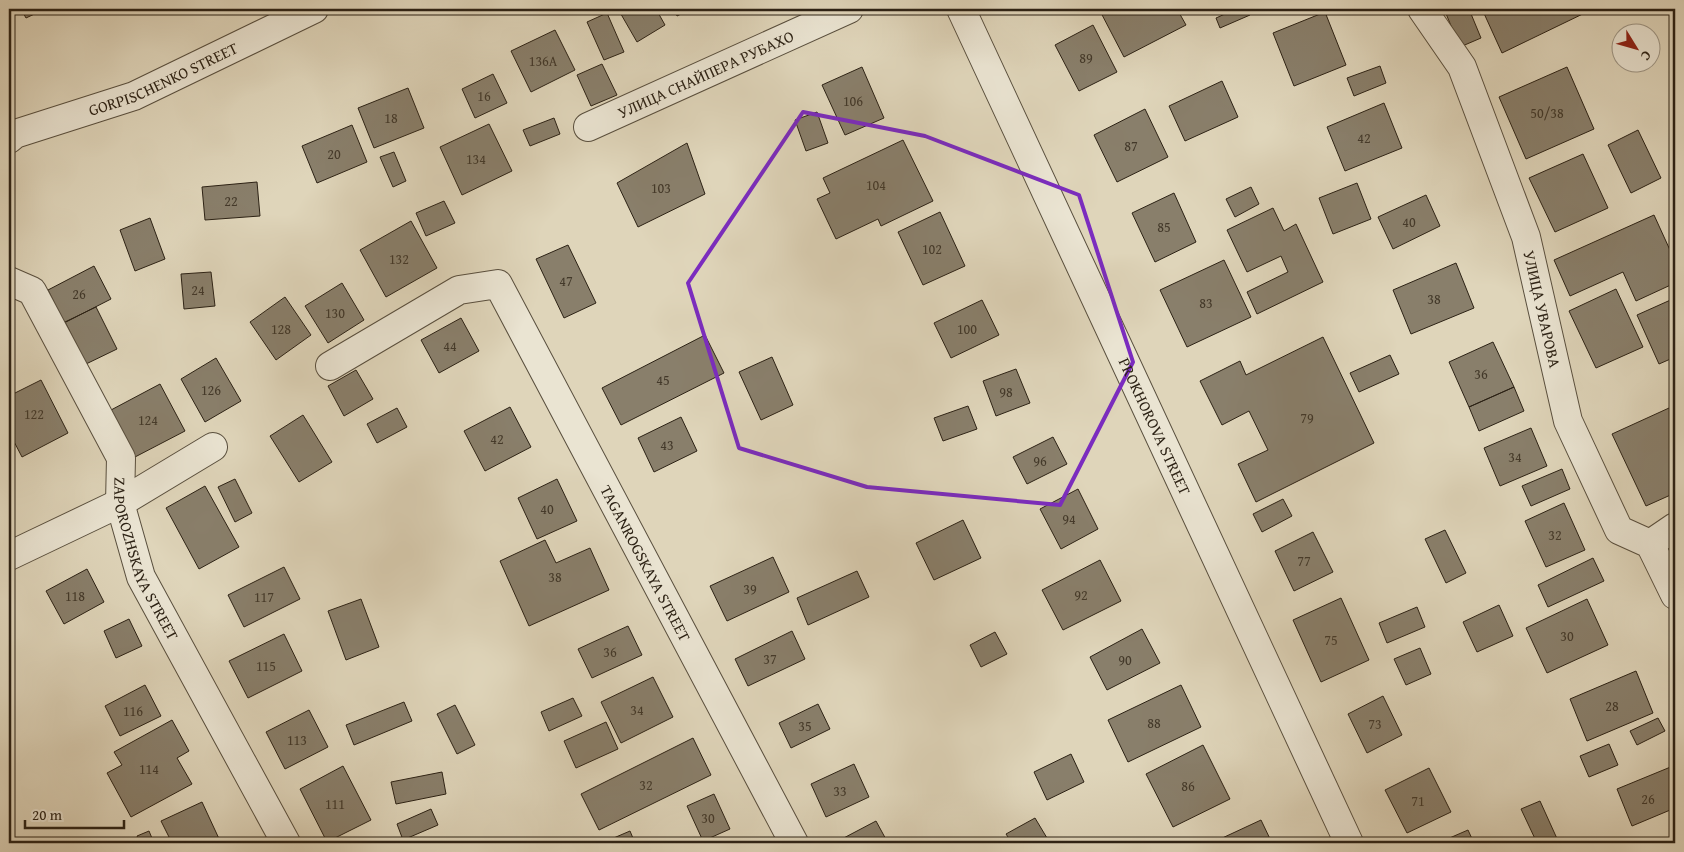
<svg xmlns="http://www.w3.org/2000/svg" width="1684" height="852" font-family="'Gentium Book Plus',serif">
	<style>
		.building { fill: #897f6b; stroke: #2c2215 }
		.lines { fill: none; stroke-linecap: round; stroke-linejoin: round }
		.minor-casing { stroke: #594f3e; stroke-width: 30 }
		.minor { stroke: #eae4d2; stroke-width: 28 }
		.marked { fill: none; stroke: #7b2cbf; stroke-width: 4; stroke-linejoin: round }
		.labels { text-anchor: middle; dominant-baseline: central; stroke-width: 4; stroke-linejoin: round; paint-order: stroke }
		.number-label { font-size: 14px; fill: #43392a }
		.street-label { font-size: 16px; fill: #2c2215; stroke: #eae4d2 }
	</style>
	<rect width="100%" height="100%" fill="#dfd5ba"/>
	<filter id="stains"><feTurbulence type="fractalNoise" baseFrequency=".004" numOctaves="4"/><feColorMatrix values="0 0 0 0 .2 0 0 0 0 .09 0 0 0 0 .02 0 0 0 .5 -.17"/></filter>
	<radialGradient id="worn" r=".72"><stop offset=".6" stop-color="#630" stop-opacity="0"/><stop offset="1" stop-color="#630" stop-opacity=".3"/></radialGradient>
	<!-- building -->
	<path class="building" d="M21,9H45L26,18Z
		M618,9H656L665,25L637,42Z
		M674,9H691L677,16Z
		M1099,9H1177L1186,25L1124,57Z
		M1236,9H1248L1250,15L1220,28L1216,18Z
		M1444,9H1469L1481,38L1460,47Z
		M1482,9H1593L1502,53Z
		M1325,12L1346,65L1294,86L1273,33Z
		M607,13L624,52L604,60L587,22Z
		M1093,25L1117,72L1079,91L1055,45Z
		M555,30L575,70L531,92L511,51Z
		M602,64L617,95L591,106L577,75Z
		M1380,66L1386,83L1354,96L1347,78Z
		M862,67L884,118L845,135L822,85Z
		M1567,67L1594,129L1526,159L1499,97Z
		M493,74L507,103L475,118L462,89Z
		M1222,81L1238,117L1185,141L1169,106Z
		M408,88L424,128L374,148L358,108Z
		M1384,103L1402,148L1345,171L1327,127Z
		M1145,109L1168,157L1117,182L1094,135Z
		M817,112L828,143L806,151L795,120Z
		M554,118L560,134L530,146L523,130Z
		M489,124L512,171L462,195L440,147Z
		M352,125L367,162L317,183L302,146Z
		M1638,130L1661,178L1631,193L1608,145Z
		M903,140L933,201L881,226L878,219L836,239L817,199L830,193L823,178Z
		M687,143L705,194L638,227L617,183Z
		M394,152L406,181L393,187L380,157Z
		M1583,154L1608,208L1555,232L1529,178Z
		M257,182L260,216L205,220L202,187Z
		M1357,183L1371,219L1333,234L1319,198Z
		M1251,187L1259,204L1235,217L1226,199Z
		M1174,193L1196,242L1155,262L1132,213Z
		M1426,195L1440,226L1393,249L1378,217Z
		M444,201L455,223L426,236L416,213Z
		M1273,208L1284,231L1296,224L1323,282L1257,314L1247,292L1288,272L1281,256L1247,272L1227,230Z
		M940,212L965,266L923,285L898,232Z
		M1654,215L1675,261V283L1636,301L1623,272L1570,296L1554,260Z
		M150,218L165,259L135,271L120,230Z
		M411,221L437,268L386,297L360,250Z
		M568,245L596,303L564,318L536,259Z
		M1224,260L1251,317L1187,347L1160,290Z
		M1456,263L1474,308L1411,334L1393,290Z
		M94,266L111,299L64,323L48,290Z
		M211,272L215,306L184,309L181,274Z
		M342,283L364,320L328,343L305,306Z
		M1616,289L1643,347L1596,368L1569,311Z
		M285,297L311,335L276,360L250,322Z
		M1675,298V357L1659,364L1637,315Z
		M982,300L999,335L951,358L934,323Z
		M96,307L117,349L86,364L65,322Z
		M461,318L479,351L439,373L421,340Z
		M705,335L724,373L621,425L602,388Z
		M1323,337L1374,443L1256,502L1238,464L1268,450L1249,411L1222,425L1200,381L1240,361L1246,375Z
		M1493,342L1514,387L1469,407L1449,362Z
		M1390,355L1399,374L1359,392L1350,373Z
		M772,357L793,405L761,420L739,372Z
		M216,358L241,401L205,422L181,379Z
		M1016,369L1030,403L996,416L983,381Z
		M356,370L373,399L344,416L328,386Z
		M41,380L68,433L22,457L9,432V396Z
		M160,384L185,431L135,457L111,410Z
		M1514,387L1524,411L1479,431L1469,407Z
		M968,406L977,429L943,441L934,418Z
		M510,407L531,447L485,471L464,431Z
		M397,408L407,427L377,443L367,424Z
		M1669,408L1675,422V493L1646,506L1612,434Z
		M303,415L332,462L299,482L270,436Z
		M681,417L697,451L654,472L638,438Z
		M1531,428L1547,466L1500,486L1484,448Z
		M1053,437L1067,464L1027,484L1013,457Z
		M1562,469L1570,489L1531,506L1522,486Z
		M235,479L252,513L235,522L218,487Z
		M557,479L577,521L537,539L518,498Z
		M205,486L239,547L199,569L166,508Z
		M1078,489L1098,529L1061,549L1040,509Z
		M1283,499L1292,516L1262,532L1253,514Z
		M1564,503L1585,550L1546,567L1525,521Z
		M963,520L981,558L934,580L916,543Z
		M1445,530L1466,573L1446,583L1425,539Z
		M1313,532L1333,572L1294,591L1275,551Z
		M545,540L556,563L590,548L609,590L529,626L500,561Z
		M773,557L789,592L727,621L710,586Z
		M1593,558L1604,581L1548,607L1538,585Z
		M1100,560L1121,601L1063,630L1042,590Z
		M284,567L300,599L244,627L228,595Z
		M87,569L104,602L64,624L46,591Z
		M857,571L869,597L808,625L797,598Z
		M1341,598L1369,660L1321,682L1293,620Z
		M361,599L379,647L346,660L328,611Z
		M1587,599L1608,645L1547,673L1526,628Z
		M1499,605L1513,636L1477,652L1463,622Z
		M1417,607L1425,627L1387,643L1379,623Z
		M129,619L142,646L116,658L104,631Z
		M628,626L642,655L592,678L578,649Z
		M1142,629L1160,663L1107,690L1090,657Z
		M792,631L805,659L748,686L735,659Z
		M995,632L1007,654L981,667L970,645Z
		M284,634L302,671L248,698L229,661Z
		M1420,648L1431,674L1406,685L1394,659Z
		M1636,671L1653,713L1587,741L1570,699Z
		M653,677L673,717L621,743L601,702Z
		M145,685L161,716L120,736L105,706Z
		M1181,685L1201,727L1128,762L1108,720Z
		M1383,696L1402,735L1367,753L1348,714Z
		M573,698L582,716L549,731L541,712Z
		M404,702L412,721L354,745L346,725Z
		M818,704L830,729L791,748L779,723Z
		M455,705L475,745L457,754L437,714Z
		M309,710L328,747L285,769L266,732Z
		M1658,718L1665,731L1637,745L1630,731Z
		M172,720L189,751L177,758L192,784L131,817L107,773L122,765L114,752Z
		M606,722L618,749L576,768L564,741Z
		M693,738L711,775L599,830L581,794Z
		M1609,744L1618,765L1589,777L1580,756Z
		M1203,745L1230,799L1173,827L1146,774Z
		M1071,754L1084,782L1047,800L1034,772Z
		M854,764L869,797L826,817L811,784Z
		M343,766L371,820L327,842L300,789Z
		M1673,766L1675,771V808L1632,826L1617,789Z
		M1429,768L1451,812L1407,833L1385,790Z
		M442,772L446,794L396,804L391,782Z
		M714,794L730,829L703,841L687,806Z
		M1540,801L1559,843H1537L1521,809Z
		M202,802L221,843H172L161,821Z
		M431,809L438,825L403,840L397,824Z
		M1035,818L1050,843H1012L1006,834Z
		M1261,820L1272,843H1219L1218,840Z
		M876,821L888,843H839L838,841Z
		M1468,830L1474,843H1438Z
		M149,831L154,843H140L137,836Z
		M630,831L635,843H602Z"/>
	<g class="lines">
		<!-- minor casing -->
		<g class="minor-casing">
			<g id="minor">
				<path id="s1" d="M961,9L1349,843"/>
				<path id="s2" d="M1422,9L1462,67L1526,237L1568,421L1619,530L1650,544L1675,595"/>
				<path id="s3" d="M588,127L849,9"/>
				<path id="s4" d="M9,139L15,134L134,96L314,9"/>
				<path id="s5" d="M9,281L32,291L121,458L120,503L141,577L286,843"/>
				<path id="s6" d="M330,366L459,290L498,284L794,843"/>
				<path d="M1650,544L1675,527"/>
				<path d="M9,556L120,503L213,447"/>
			</g>
		</g>
		<!-- minor -->
		<use href="#minor" class="minor"/>
	</g>
	<!-- marked area -->
	<path class="marked" d="M803,112L925,136L1079,195L1133,362L1060,505L867,487L739,448L688,283Z"/>
	<g class="labels">
		<!-- number labels -->
		<g class="number-label">
			<text x="1086" y="58">89</text>
			<text x="543" y="61">136А</text>
			<text x="484" y="96">16</text>
			<text x="853" y="101">106</text>
			<text x="1547" y="113">50/38</text>
			<text x="391" y="118">18</text>
			<text x="1364" y="138">42</text>
			<text x="1131" y="146">87</text>
			<text x="334" y="154">20</text>
			<text x="476" y="159">134</text>
			<text x="876" y="185">104</text>
			<text x="661" y="188">103</text>
			<text x="231" y="201">22</text>
			<text x="1409" y="222">40</text>
			<text x="1164" y="227">85</text>
			<text x="932" y="249">102</text>
			<text x="399" y="259">132</text>
			<text x="566" y="281">47</text>
			<text x="198" y="290">24</text>
			<text x="79" y="294">26</text>
			<text x="1434" y="299">38</text>
			<text x="1206" y="303">83</text>
			<text x="335" y="313">130</text>
			<text x="281" y="329">128</text>
			<text x="967" y="329">100</text>
			<text x="450" y="346">44</text>
			<text x="1481" y="374">36</text>
			<text x="663" y="380">45</text>
			<text x="211" y="390">126</text>
			<text x="1006" y="392">98</text>
			<text x="34" y="414">122</text>
			<text x="1307" y="418">79</text>
			<text x="148" y="420">124</text>
			<text x="497" y="439">42</text>
			<text x="667" y="445">43</text>
			<text x="1515" y="457">34</text>
			<text x="1040" y="461">96</text>
			<text x="547" y="509">40</text>
			<text x="1069" y="519">94</text>
			<text x="1555" y="535">32</text>
			<text x="1304" y="561">77</text>
			<text x="555" y="577">38</text>
			<text x="750" y="589">39</text>
			<text x="1081" y="595">92</text>
			<text x="75" y="596">118</text>
			<text x="264" y="597">117</text>
			<text x="1567" y="636">30</text>
			<text x="1331" y="640">75</text>
			<text x="610" y="652">36</text>
			<text x="770" y="659">37</text>
			<text x="1125" y="660">90</text>
			<text x="266" y="666">115</text>
			<text x="1612" y="706">28</text>
			<text x="637" y="710">34</text>
			<text x="133" y="711">116</text>
			<text x="1154" y="723">88</text>
			<text x="1375" y="724">73</text>
			<text x="805" y="726">35</text>
			<text x="297" y="740">113</text>
			<text x="149" y="769">114</text>
			<text x="646" y="785">32</text>
			<text x="1188" y="786">86</text>
			<text x="840" y="791">33</text>
			<text x="1648" y="799">26</text>
			<text x="1418" y="801">71</text>
			<text x="335" y="804">111</text>
			<text x="708" y="818">30</text>
		</g>
		<!-- street labels -->
		<g class="street-label">
			<text stroke="none"><textPath href="#s3" startOffset="129">УЛИЦА СНАЙПЕРА РУБАХО</textPath></text>
			<text stroke="none"><textPath href="#s4" startOffset="166">GORPISCHENKO STREET</textPath></text>
			<text stroke="none"><textPath href="#s2" startOffset="326">УЛИЦА УВАРОВА</textPath></text>
			<text stroke="none"><textPath href="#s1" startOffset="460">PROKHOROVA STREET</textPath></text>
			<text stroke="none"><textPath href="#s5" startOffset="320">ZAPOROZHSKAYA STREET</textPath></text>
			<text stroke="none"><textPath href="#s6" startOffset="505">TAGANROGSKAYA STREET</textPath></text>
		</g>
	</g>
	<!-- margin -->
	<rect width="1684" height="852" fill="none" stroke="#dfd5ba" stroke-width="30"/>
	<rect x="10" y="10" width="1664" height="832" fill="none" stroke="#2c2215" stroke-width="2.5"/>
	<rect x="15" y="15" width="1654" height="822" fill="none" stroke="#2c2215"/>
	<!-- north arrow -->
	<g transform="translate(1636 48) rotate(127)"><circle r="24" fill="#eae4d2" stroke="#9e9686"/>
	<path d="M0-4L9 19L0 12L-9 19Z" fill="#8f2418"/>
	<text y="-8" font-size="14" font-weight="bold" text-anchor="middle" fill="#2c2215">С</text>
	</g>
	<!-- scale -->
	<path d="M25 820v8h99v-8" fill="none" stroke="#2c2215" stroke-width="2.5"/>
	<text x="32" y="820" font-size="15" fill="#2c2215" stroke="#eae4d2" stroke-width="4" paint-order="stroke">20 m</text>
	<rect width="100%" height="100%" filter="url(#stains)"/>
	<rect width="100%" height="100%" fill="url(#worn)"/>
</svg>
